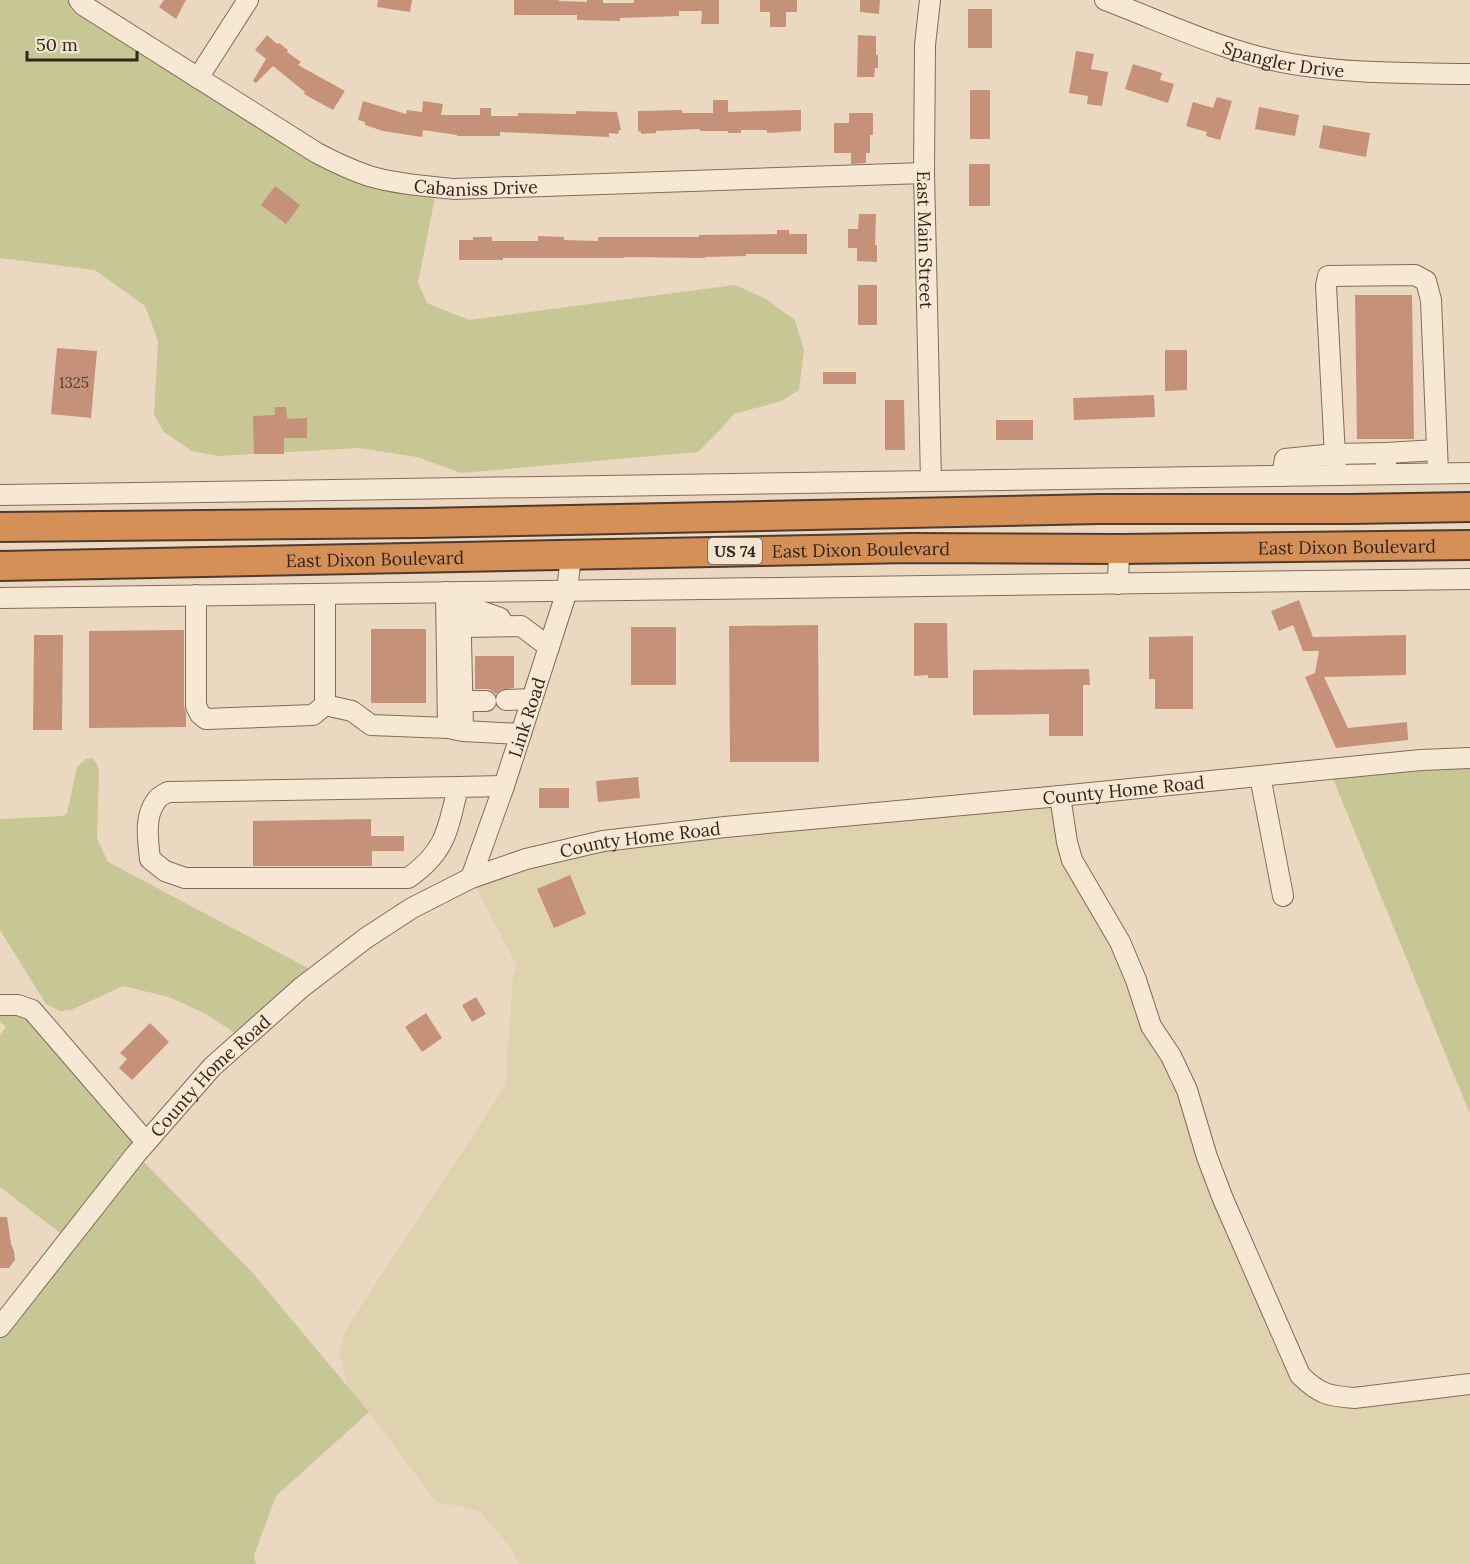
<svg xmlns="http://www.w3.org/2000/svg" width="1470" height="1564" font-family="Lora,serif">
	<style>
		.farmland { fill: #dfd2ae }
		.green { fill: #c6c795 }
		.building { fill: #c59179 }
		.lines { fill: none; stroke-linecap: round; stroke-linejoin: round }
		.minor-casing { stroke: #826b5a; stroke-width: 22 }
		.highway-casing { stroke: #4f3a2e; stroke-width: 32 }
		.minor { stroke: #f6e8d3; stroke-width: 20 }
		.highway { stroke: #d49056; stroke-width: 28 }
		.labels { text-anchor: middle; dominant-baseline: central; stroke-width: 5; stroke-linejoin: round; paint-order: stroke }
		.number-label { font-size: 15px; fill: #574034 }
		.shield { fill: #f2e4cf; stroke: #6c5e52; stroke-width: 1.5 }
		.shield-label { font-size: 16px; font-weight: bold; fill: #32251d }
		.street-label { font-size: 18px; fill: #32251d; stroke: #f2e4cf }
	</style>
	<rect width="100%" height="100%" fill="#ead9c0"/>
	<!-- farmland -->
	<path class="farmland" d="M1060,796L1067,842L1207,1157L1318,1391L1470,1384V1564H519L510,1547L480,1512L456,1505L437,1503L369,1412L348,1387L339,1352L345,1331L505,1086L513,976L516,971V964L471,878L526,859Z"/>
	<!-- green -->
	<path class="green" d="M0,0H79L317,153L437,187L418,283L427,303L469,320L735,285L766,299L795,320L804,350L799,390L781,401L734,414L720,430L698,452L461,473L417,457L359,448L218,456L192,451L164,432L154,415L158,341L145,306L95,270L0,258Z
		M92,758L97,764L99,771L97,838L108,862L319,974L244,1039L206,1014L169,997L123,986L71,1010L60,1011L46,1004L0,930V819L63,816L67,813L77,767L86,759Z
		M1470,758V1114L1329,769Z
		M0,1005H18L146,1142L136,1154L251,1271L369,1412L276,1496L254,1555L256,1564H0V1327L68,1239L0,1187V1035L6,1027L0,1022Z"/>
	<!-- building -->
	<path class="building" d="M164,0H186L176,19L159,7Z
		M378,0H412L410,12L377,7Z
		M514,0H559V1L587,2V0H603V3H634V0H719V24H701L702,11H679V16L620,18V21L577,20V15H514Z
		M760,0H797V12H786V27H770V12H760Z
		M860,0H880L879,14L860,12Z
		M968,9H992V48H968Z
		M267,35L277,44L279,43L288,50L287,52L301,62L298,65L345,91L333,110L304,94L305,92L273,66L256,83L253,81L266,59L255,50Z
		M858,35L876,36V55H878V68H875L874,77H857Z
		M1076,51L1094,54L1091,69L1108,72L1102,106L1087,104L1088,96L1069,93Z
		M1133,64L1162,73L1160,80L1174,84L1168,103L1125,89Z
		M970,90H990V139H970Z
		M1217,97L1232,101L1220,140L1206,136L1207,132L1186,126L1193,102L1213,108Z
		M713,100H728V112L801,110V131L767,133V130H741V133H728V131H700V129L656,131V133L641,134V132L638,131V111L682,110V113H713Z
		M363,101L406,114L407,110L422,112L423,101L443,104L441,115H480V108H491V116H518V113L576,114V111L617,112L621,130H619L618,134L609,133V137L500,132V136H457V135L423,130L422,137L383,131L365,125V122L358,120Z
		M1259,107L1299,115L1295,136L1255,129Z
		M849,113H873V135H870V153H866V163L851,164V153H834V123H849Z
		M1323,125L1370,133L1366,157L1319,148Z
		M969,164H990V206H969Z
		M275,186L300,205L286,224L261,205Z
		M859,214H876L875,245H877V262L857,261V248H848V229H858Z
		M777,230H789V234H807V254H746V256L705,257L706,258L624,257V258H503V260H459V240H473V237H492V241H538V236L564,237V240L598,241V237H699V235L777,234Z
		M858,285H877V325H858Z
		M1355,295H1412L1414,439H1357Z
		M57,348L97,351L91,418L51,414Z
		M1165,350H1187V390L1165,391Z
		M823,372H856V384H823Z
		M1154,395L1155,417L1074,420L1073,398Z
		M885,400H904L905,450H885Z
		M275,407H286L287,419L307,418V438H284V454H254L253,416L275,415Z
		M996,420H1033V440H996Z
		M1299,600L1313,637L1406,635V675L1324,677L1348,728L1407,722L1408,740L1336,748L1305,677L1315,673L1319,651H1303L1293,625L1279,631L1271,611Z
		M914,623H947L948,678H928V675L914,676Z
		M818,625L819,762H730L729,626Z
		M631,627H676V685H631Z
		M371,629H426V703H371Z
		M184,630V706L186,713V727L89,728V631Z
		M34,635H63L62,730H33Z
		M1193,636V709H1155V679H1149V637Z
		M475,656H514V688L500,690L496,694L491,690L487,689H475Z
		M1089,669L1090,685H1083V736H1049V714L973,715V670Z
		M638,777L640,798L598,802L596,781Z
		M539,788H569V808H539Z
		M371,819V836H404V851H372V866H253V821Z
		M570,875L586,914L554,928L537,889Z
		M476,997L486,1014L472,1022L462,1005Z
		M426,1013L442,1038L422,1052L405,1027Z
		M150,1023L169,1042L132,1080L119,1068L127,1059L120,1053Z
		M0,1217H7L11,1244L14,1251L15,1260L9,1268H0Z"/>
	<g class="lines">
		<!-- minor casing -->
		<g class="minor-casing">
			<g id="minor">
				<path id="s1" d="M79,0L83,5L317,153C334,162 351,170 369,176C396,184 426,186 454,189L924,173"/>
				<path id="s2" d="M930,0L925,45L924,173L931,481"/>
				<path id="s3" d="M1105,0C1166,23 1227,53 1292,64C1351,74 1410,73 1470,74"/>
				<path d="M198,78L248,0"/>
				<path d="M1386,466V453L1437,450"/>
				<path d="M1336,475L1326,286L1328,276L1415,275L1426,281L1431,300L1438,473"/>
				<path d="M1282,476L1285,459L1335,454L1386,453"/>
				<path d="M0,495L1470,473"/>
				<path d="M1118,584L1119,549"/>
				<path d="M446,592L448,728"/>
				<path d="M460,592L463,731"/>
				<path d="M196,595V706L200,714L206,719L313,715L325,705V594"/>
				<path d="M0,598L1470,579"/>
				<path d="M461,611H480L500,618L504,626"/>
				<path d="M461,627L521,626L549,647"/>
				<path d="M506,700L532,699"/>
				<path d="M463,701H486"/>
				<path d="M325,705L352,711L371,725L448,728L463,731L521,734"/>
				<path d="M1260,776L1283,896"/>
				<path d="M458,787C448,829 446,852 408,878H185L165,871L150,859C148,840 144,817 156,801C158,797 164,794 168,792L458,787L504,786"/>
				<path d="M1060,796L1067,842L1072,860L1120,942L1136,980L1151,1026L1171,1056L1187,1090L1207,1157L1223,1199L1300,1375C1319,1394 1328,1396 1354,1398L1470,1384"/>
				<path id="s4" d="M471,878L504,786L567,591L571,555"/>
				<path d="M0,1005H18L32,1010L146,1142"/>
				<path id="s5" d="M0,1327L136,1154L212,1067L302,987L366,938L412,908L471,878L526,859L603,841L725,827L1060,796L1329,769L1421,760L1470,758"/>
			</g>
		</g>
		<!-- highway casing -->
		<g class="highway-casing">
			<g id="highway">
				<path d="M0,527L422,523L1098,509H1351L1470,507"/>
				<path id="s6" d="M0,566L910,548L1119,549L1470,545"/>
			</g>
		</g>
		<!-- minor -->
		<use href="#minor" class="minor"/>
		<!-- highway -->
		<use href="#highway" class="highway"/>
	</g>
	<g class="labels">
		<!-- number labels -->
		<g class="number-label">
			<text x="74" y="382">1325</text>
		</g>
		<!-- shield labels -->
		<rect class="shield" x="708" y="538" width="54" height="26" rx="4.5"/>
		<g class="shield-label">
			<text x="735" y="551">US 74</text>
		</g>
		<!-- street labels -->
		<g class="street-label">
			<text stroke="none"><textPath href="#s3" startOffset="189">Spangler Drive</textPath></text>
			<text stroke="none"><textPath href="#s1" startOffset="448">Cabaniss Drive</textPath></text>
			<text stroke="none"><textPath href="#s2" startOffset="240">East Main Street</textPath></text>
			<text stroke="none"><textPath href="#s6" startOffset="1347">East Dixon Boulevard</textPath></text>
			<text stroke="none"><textPath href="#s6" startOffset="861">East Dixon Boulevard</textPath></text>
			<text stroke="none"><textPath href="#s6" startOffset="375">East Dixon Boulevard</textPath></text>
			<text stroke="none"><textPath href="#s4" startOffset="170">Link Road</textPath></text>
			<text stroke="none"><textPath href="#s5" startOffset="1318">County Home Road</textPath></text>
			<text stroke="none"><textPath href="#s5" startOffset="832">County Home Road</textPath></text>
			<text stroke="none"><textPath href="#s5" startOffset="328">County Home Road</textPath></text>
		</g>
	</g>
	<!-- scale -->
	<path d="M27 51v9h110v-9" fill="none" stroke="#32251d" stroke-width="3"/>
	<text x="36" y="51" font-size="18" fill="#32251d" stroke="#f2e4cf" stroke-width="4.5" paint-order="stroke">50 m</text>
</svg>
